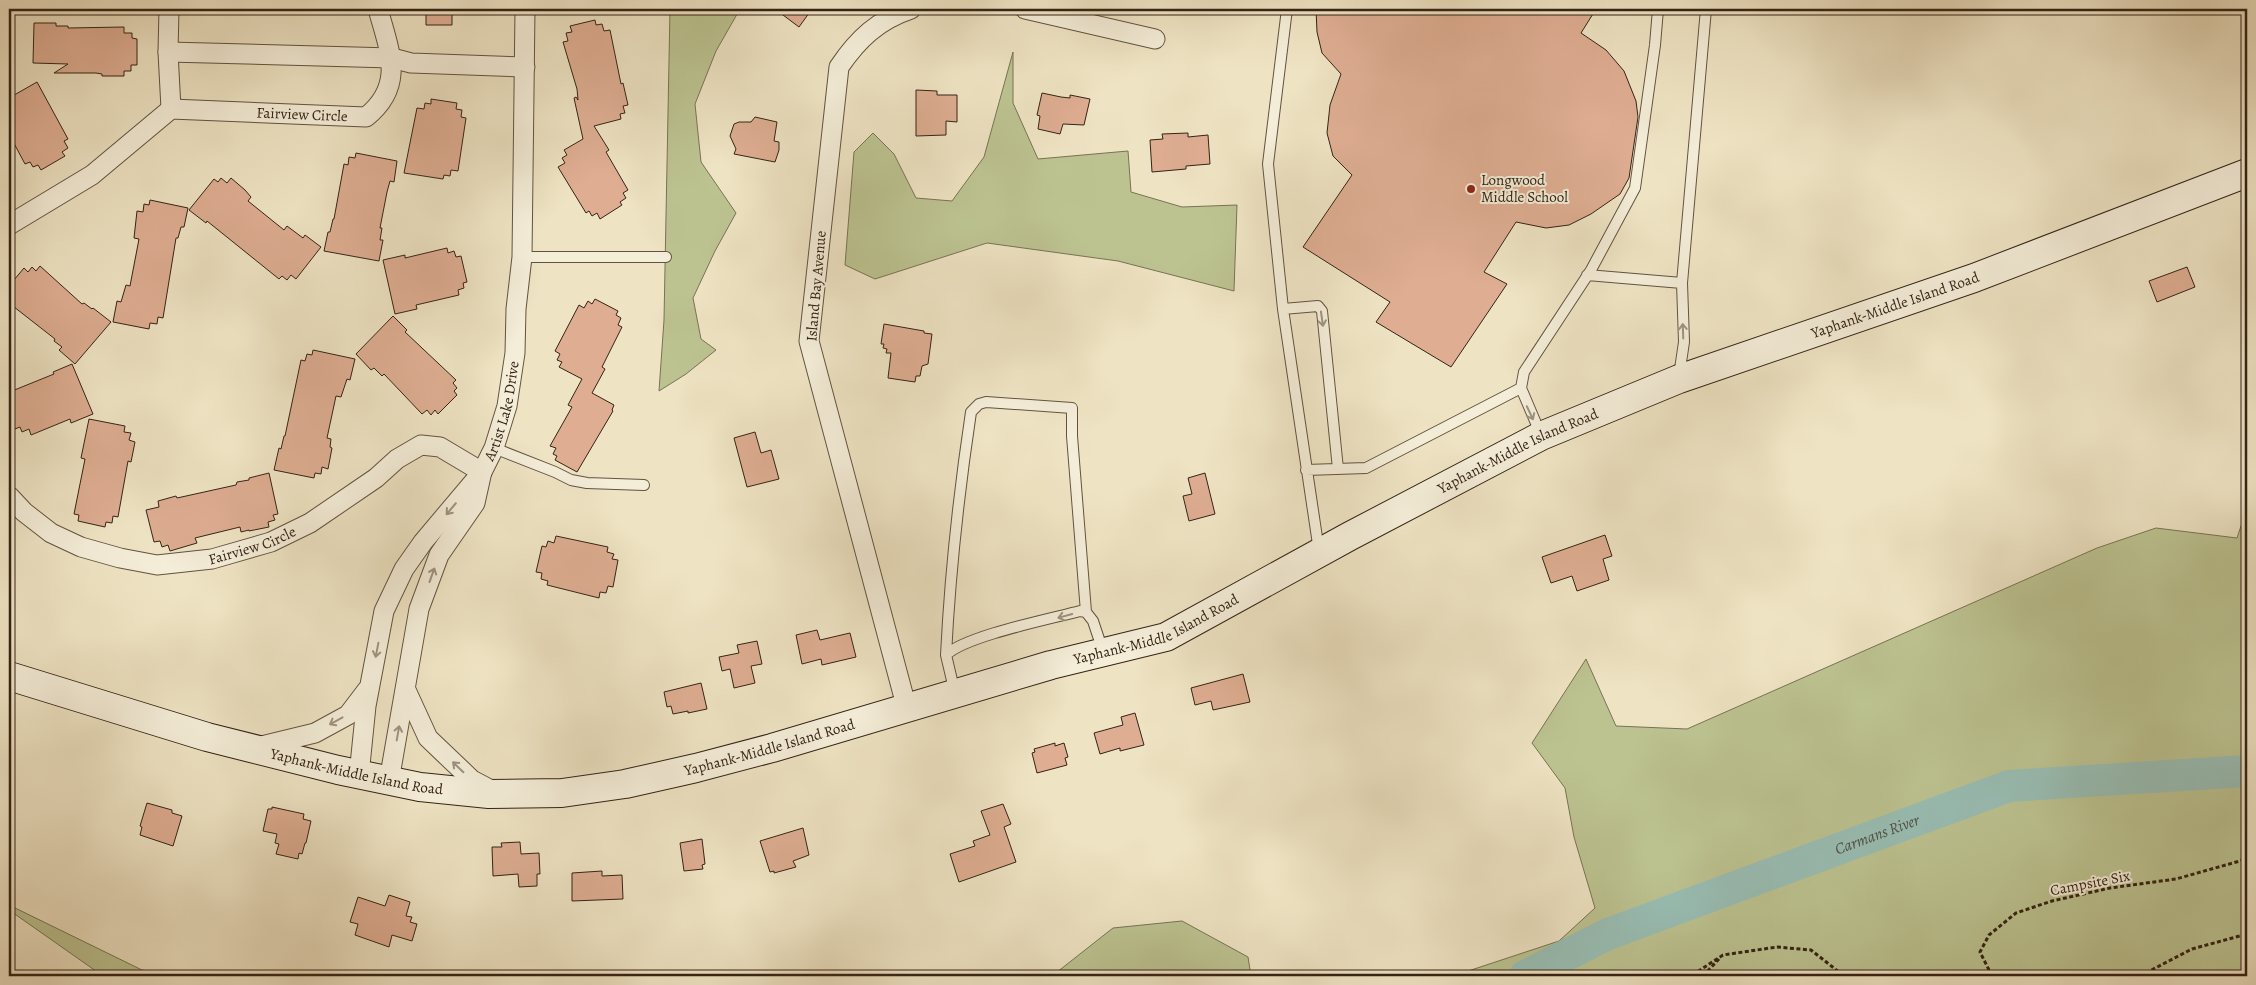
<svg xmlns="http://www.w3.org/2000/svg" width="2256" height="985" font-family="Alegreya,serif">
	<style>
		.green { fill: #bcc391; stroke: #787354 }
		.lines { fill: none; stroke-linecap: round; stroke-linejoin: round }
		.river { stroke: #99beb4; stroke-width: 32 }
		.building { fill: #dead92; stroke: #342316 }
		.service-casing { stroke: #625341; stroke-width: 12 }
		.minor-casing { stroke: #625341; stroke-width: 21 }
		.secondary-casing { stroke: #342316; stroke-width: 30 }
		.path { stroke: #342316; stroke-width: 3; stroke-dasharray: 4 2.5; stroke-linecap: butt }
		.service { stroke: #f4edd8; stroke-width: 10 }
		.minor { stroke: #f4edd8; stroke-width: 19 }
		.secondary { stroke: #f4edd8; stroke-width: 28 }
		.oneway { stroke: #9e9281 }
		.poi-dot { fill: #8f2418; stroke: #f4edd8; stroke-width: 2 }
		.labels { text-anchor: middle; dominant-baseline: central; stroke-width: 4; stroke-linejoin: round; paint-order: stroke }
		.street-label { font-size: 15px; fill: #342316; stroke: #f4edd8 }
		.poi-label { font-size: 15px; fill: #342316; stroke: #f4edd8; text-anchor: start }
		.water-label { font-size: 16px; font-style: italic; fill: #525245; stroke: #f4edd8 }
	</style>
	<rect width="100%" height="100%" fill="#eee3c3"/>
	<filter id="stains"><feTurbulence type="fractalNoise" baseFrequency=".004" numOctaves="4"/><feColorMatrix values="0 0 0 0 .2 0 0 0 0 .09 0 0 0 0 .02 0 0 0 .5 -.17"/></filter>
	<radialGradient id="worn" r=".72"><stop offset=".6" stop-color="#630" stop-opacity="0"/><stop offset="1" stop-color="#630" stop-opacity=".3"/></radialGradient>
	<!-- green -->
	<path class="green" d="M670,9H740L716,51L695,104L701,162L736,213L715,251L693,298L701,339L716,350L686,374L659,391L664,320Z
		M1013,52V103L1038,159L1128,151L1131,192L1182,207L1237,205L1234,291L1118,261L987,243L875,279L845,265L854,152L873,133L894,154L916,198L952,201L984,157Z
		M2247,508V976H1453L1559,941L1595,908L1574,837L1565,788L1532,743L1586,659L1616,726L1687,729L2097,548L2156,528L2237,538Z
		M9,905L142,970L169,976H103L9,910Z
		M1182,921L1248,957L1251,976H1052L1113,928Z"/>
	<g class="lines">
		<!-- river -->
		<path class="river" id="s1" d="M1525,976L1608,934L2009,786L2247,771"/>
	</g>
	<!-- building -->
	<path class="building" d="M426,9H452V25H426Z
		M775,9H812L799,27Z
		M1316,9H1596L1581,33L1606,50L1624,71L1636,101L1638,117L1629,178L1620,194L1591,214L1569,225L1546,228L1516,222L1484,272L1507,284L1451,367L1376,322L1390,302L1303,247L1352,175L1333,156L1327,133L1330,105L1341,74L1322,53L1317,32Z
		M595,20L596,25L602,24L604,31L610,30L621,84L623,83L628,105L623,106L625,113L620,114L621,119L594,126L609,150L606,152L628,190L623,193L626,198L620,202L622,205L600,219L597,213L592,216L589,211L586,213L558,167L565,163L562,158L567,155L564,150L583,139L574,98L576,97L578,100L577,89L563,42L568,41L566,33L572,32L570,26Z
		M34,23H56V26H68V28L124,27V33H132V38L137,39V65H131V71H124V76H102V74L96,73H54L68,64L33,63Z
		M37,82L68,139L64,141L68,148L62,152L65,156L41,170L38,165L33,167L30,162L25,164L9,134V98Z
		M916,90L937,91V95H957V122L946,121V135L916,136Z
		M1042,93L1061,97L1070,98V95L1090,99L1084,125L1063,124L1060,134L1038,129L1040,116L1037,115Z
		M431,99L457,103L456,109L462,110L461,117L466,118L458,171L451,170L450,176L444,175L443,179L404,173L417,108L424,109L425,103L431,104Z
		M755,117L777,122L774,141L779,142V150L775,162L734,154L736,149L730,136L734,124L739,122H751Z
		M1188,133V137L1208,135L1210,164L1186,166V169L1152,172L1150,140L1163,139L1162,134Z
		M356,153L397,161L394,182L390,181L387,192L380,228H382L380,240H383L379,261L324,251L328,232H330L333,219H334L344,164L348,165L349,157L355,158Z
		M221,178L227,183L231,178L245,190L251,197L248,201L284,230L287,226L303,238L305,235L321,247L296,279L291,275L287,280L282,276L279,279L207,221L206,223L189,210L214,179L218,182Z
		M150,200L188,208L184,227H181L178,238H176L163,318L158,317L157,324L150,323L149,329L113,322L117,301L121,302L126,285L130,286L139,239L134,238L137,211L143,212L144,204L149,205Z
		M447,248L448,253L454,251L456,257L461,256L467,282L463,283L464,288L458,290L459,295L416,305L417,309L395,314L383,260L405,255V258Z
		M40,266L82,304L84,303L92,309L93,308L111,322L75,364L59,350L62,347L54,341L55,339L9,303V286L24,268L28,272L32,267L36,271Z
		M2187,267L2195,287L2157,302L2149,281Z
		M595,299L618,311L616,315L621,318L618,325L622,327L602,367L605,369L592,393L614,405L612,410L613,411L577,472L555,460L557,456L553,454L556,448L550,446L572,407L568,405L582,379L559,367L562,362L557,360L560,354L555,351L579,305L584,308L588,301L592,304Z
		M393,316L407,330L405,332L456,380L453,383L457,388L454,391L457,395L438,414L435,410L431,415L427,410L422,414L384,374L382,376L374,368L371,370L356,354Z
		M884,324L924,331V333L932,334L928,364L922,366L920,376H916L915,382L888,378L891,353H886L887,349L883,348L884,344H881Z
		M313,350L355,359L350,380L347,379L341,397L336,396L327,438L331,439L330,447L332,448L328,469L322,467L321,474L315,473L314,478L274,470L279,448L281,449L284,436H285L301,360L305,361L307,354L312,355Z
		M72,364L93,414L71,423L70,419L31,435L29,429L22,432L20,427L15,429L9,413V400L14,397L12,391L54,374L53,372Z
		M89,419L125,426L124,432L131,433L129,440L135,442L131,462L128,461L118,517L113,516L112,523L106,522L105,527L78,521L79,515L74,514L85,459L81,458Z
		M755,432L761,453L771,450L779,479L747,487L734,438Z
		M269,473L278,514L273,515L275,520L268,522L269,527L249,531V530L241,532L240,527L195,538L197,543L170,551L168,545L162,547L160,541L154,542L146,510L159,507L158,501L176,496L177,498L236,485L237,482L249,480V478Z
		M1205,473L1215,514L1189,521L1183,496L1192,494L1188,478Z
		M1605,535L1612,556L1603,559L1609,580L1577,591L1572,576L1551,583L1542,557Z
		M556,536L608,547L607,552L614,554L612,559L618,560L613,587L608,586L606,593L600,592L599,598L547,585L548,581L541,579L542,573L536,572L542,546L546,547L548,541L554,543Z
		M817,630L820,640L850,633L856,657L822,665L821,659L802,664L796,635Z
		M757,641L762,664L751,666L755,683L734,688L730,669L722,671L719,657L739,653L737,645Z
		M1243,674L1250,702L1213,710L1211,701L1195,705L1191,688Z
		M701,683L707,709L688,713V711L673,714L671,706L667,707L664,692Z
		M1135,713L1144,745L1120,751V748L1100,754L1094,733L1123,725L1121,717Z
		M1055,743V746L1064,743L1068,757L1065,758L1067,765L1037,773L1032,753L1035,752L1034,749Z
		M147,803L172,810V813L182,816L173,846L140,835L142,827L140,826Z
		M1003,804L1011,824L1004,827L1016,862L959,882L950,854L975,846L973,841L990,835L981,811Z
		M272,807L304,814L303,819L311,821L306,843H305L302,854L299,853L298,859L276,854L279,844L275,843L277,834L263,831L268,809H272Z
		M803,828L809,855L793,861L796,867L774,873V871L770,872L760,841Z
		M702,839L705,864L702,865L703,869L684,871L680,843Z
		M520,842L521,854L539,853L540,874H537V886L519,887L518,874L493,876L492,847H502L501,843Z
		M602,871V876L622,875L623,899L572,901V873Z
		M389,895L410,902L406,916L412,917L410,922L417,924L412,941L392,935L389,947L355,935L358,924L350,922L358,897L385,906Z"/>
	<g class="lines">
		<!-- service casing -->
		<g class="service-casing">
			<path id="service" d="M1287,9L1268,164L1283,309L1319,551
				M522,257H666
				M1587,275L1682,283
				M1283,309L1318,306L1322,311L1338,469
				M1679,376L1684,342L1682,283L1706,9
				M1541,435L1521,388L1524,372L1591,270L1635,188L1655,45L1658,9
				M494,448L555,472L571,480L587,483L644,485
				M1306,470L1366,468L1521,388
				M946,655C950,574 959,492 971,412L979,404L986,402L1072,408V436L1086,612
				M955,693L946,655C965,636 1050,619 1080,611L1086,612L1093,621L1103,651"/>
		</g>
		<!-- minor casing -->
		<g class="minor-casing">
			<g id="minor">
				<path d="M169,9L168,52L171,109"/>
				<path d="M1025,9L1155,39"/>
				<path d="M168,52L392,58L411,63L525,67"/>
				<path id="s2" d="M9,225L92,175L171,109L366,117C406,85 389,50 378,9"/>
				<path id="s3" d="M9,496L24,512L51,533L81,547L120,558L157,565L212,559L271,542L310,523L376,478L397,459L421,445L440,447L482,472"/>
				<path d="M406,690L428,738L472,780L493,791"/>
				<path d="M907,709L809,341L839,67C858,39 878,20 911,9"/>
				<path d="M253,748L315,733L348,715L367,690"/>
				<path id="s4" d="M359,775L366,706L384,611L404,569L423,542L482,472L494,448L507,406L515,353L516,309L522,257L525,9"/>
				<path d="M389,781L419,609L439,555L475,503L481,476"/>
			</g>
		</g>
		<!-- secondary casing -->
		<g class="secondary-casing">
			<g id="secondary">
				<path id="s5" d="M9,676L207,737L338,770L420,787L489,794L562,793L625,784L696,768L772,748L1051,665L1166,637L1350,536L1541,436L1679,379L1974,278L2247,173"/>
			</g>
		</g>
		<!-- path -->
		<path class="path" d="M1601,976L1613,973L1697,972L1723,955L1777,947L1811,950L1844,976
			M1703,976L1719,959
			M1992,976L1980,952L1989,935L2016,913L2052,901L2110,888L2176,879L2247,859
			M2140,976L2192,949L2247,934"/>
		<!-- service -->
		<use href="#service" class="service"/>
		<!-- minor -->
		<use href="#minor" class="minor"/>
		<!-- secondary -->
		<use href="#secondary" class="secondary"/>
	</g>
	<!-- one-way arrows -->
	<defs><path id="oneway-shaft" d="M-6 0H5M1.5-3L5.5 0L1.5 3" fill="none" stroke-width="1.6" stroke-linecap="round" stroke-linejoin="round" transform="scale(1.25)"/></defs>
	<g class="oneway">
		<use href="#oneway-shaft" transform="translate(1322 319) rotate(82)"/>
		<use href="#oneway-shaft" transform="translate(1683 331) rotate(-92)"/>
		<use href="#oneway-shaft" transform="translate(1530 413) rotate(65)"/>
		<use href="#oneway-shaft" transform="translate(451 509) rotate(130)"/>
		<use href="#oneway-shaft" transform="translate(432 575) rotate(-70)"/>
		<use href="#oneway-shaft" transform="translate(1065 616) rotate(165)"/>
		<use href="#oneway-shaft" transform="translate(377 650) rotate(101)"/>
		<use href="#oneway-shaft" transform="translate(336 721) rotate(151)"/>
		<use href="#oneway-shaft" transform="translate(398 733) rotate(-80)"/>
		<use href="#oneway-shaft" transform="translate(458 767) rotate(-136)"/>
	</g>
	<!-- markers -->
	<circle class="poi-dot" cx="1471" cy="189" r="5"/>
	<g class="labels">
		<!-- street labels -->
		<g class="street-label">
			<text stroke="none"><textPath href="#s2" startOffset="331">Fairview Circle</textPath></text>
			<text transform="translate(816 286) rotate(-85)">Island Bay Avenue</text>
			<text stroke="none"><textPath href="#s5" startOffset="1996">Yaphank-Middle Island Road</textPath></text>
			<text stroke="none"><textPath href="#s4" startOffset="402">Artist Lake Drive</textPath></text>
			<text stroke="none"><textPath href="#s5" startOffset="1591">Yaphank-Middle Island Road</textPath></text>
			<text stroke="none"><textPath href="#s3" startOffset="265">Fairview Circle</textPath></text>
			<text stroke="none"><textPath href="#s5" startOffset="1186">Yaphank-Middle Island Road</textPath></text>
			<text stroke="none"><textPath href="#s5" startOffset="781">Yaphank-Middle Island Road</textPath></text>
			<text stroke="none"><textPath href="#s5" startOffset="361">Yaphank-Middle Island Road</textPath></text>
			<text transform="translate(2090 883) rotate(-11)">Campsite Six</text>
		</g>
		<!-- poi labels -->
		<g class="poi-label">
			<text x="1481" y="180">Longwood<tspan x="1481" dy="17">Middle School</tspan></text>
		</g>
		<!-- water labels -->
		<g class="water-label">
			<text stroke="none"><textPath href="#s1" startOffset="380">Carmans River</textPath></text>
		</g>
	</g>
	<!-- margin -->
	<rect width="2256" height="985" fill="none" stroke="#eee3c3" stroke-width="30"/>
	<rect x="10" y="10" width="2236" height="965" fill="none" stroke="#342316" stroke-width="2.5"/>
	<rect x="15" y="15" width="2226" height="955" fill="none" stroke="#342316"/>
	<rect width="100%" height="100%" filter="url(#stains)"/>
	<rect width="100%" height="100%" fill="url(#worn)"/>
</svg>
